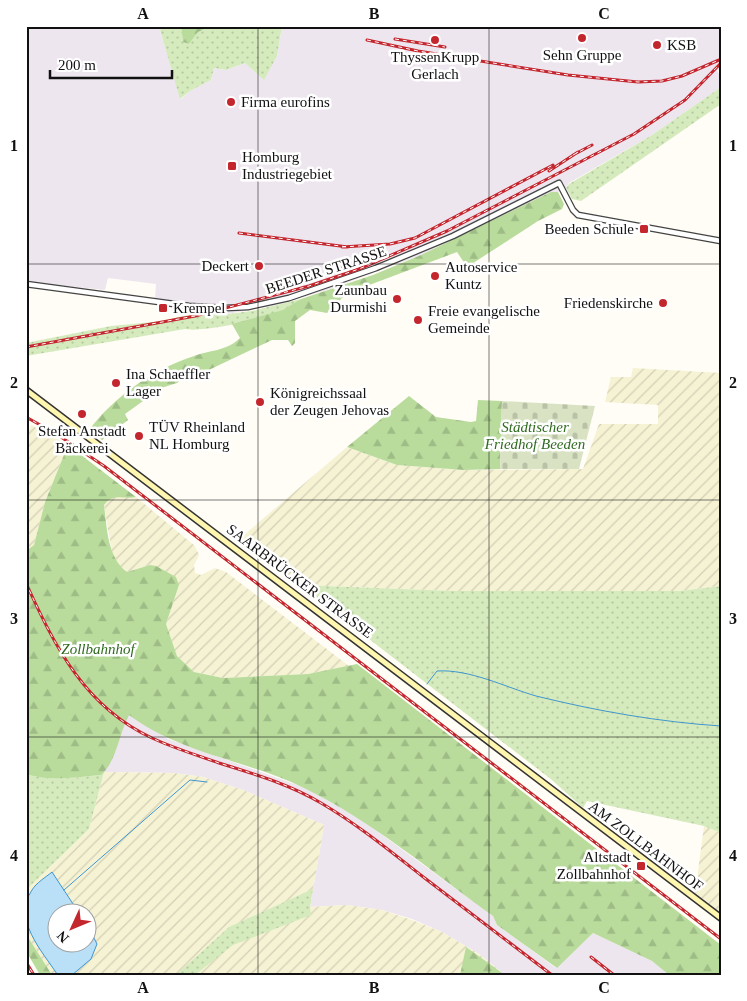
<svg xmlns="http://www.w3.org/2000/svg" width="747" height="1001" font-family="Georgia,serif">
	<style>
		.industrial { fill: #eee6ef }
		.farmland { fill: url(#farmland-furrows); fill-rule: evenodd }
		.grass { fill: url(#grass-dots) }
		.forest { fill: url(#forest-firs) }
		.cemetery { fill: url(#cemetery-stones) }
		.water { fill: #b9e0f7; stroke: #3f96cf }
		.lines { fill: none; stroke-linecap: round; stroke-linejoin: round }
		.stream { stroke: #3f96cf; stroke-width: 1 }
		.tertiary-casing { stroke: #444; stroke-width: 7 }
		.secondary-casing { stroke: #333; stroke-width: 8 }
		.tertiary { stroke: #fff; stroke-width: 4.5 }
		.secondary { stroke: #fff6b0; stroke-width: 5 }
		.rail-casing { stroke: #c4262e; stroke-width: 3 }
		.rail { stroke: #fff; stroke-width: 1; stroke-dasharray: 4; stroke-linecap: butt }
		.grid { fill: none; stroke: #111; stroke-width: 1; stroke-opacity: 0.55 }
		.poi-dot { fill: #c4262e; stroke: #fff; stroke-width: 2 }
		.labels { text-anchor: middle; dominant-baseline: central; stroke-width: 5; stroke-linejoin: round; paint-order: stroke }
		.poi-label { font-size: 15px; fill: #111; stroke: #fff; text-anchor: start }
		.street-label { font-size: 15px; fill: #111; stroke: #fff }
		.park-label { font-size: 15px; font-style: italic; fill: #2f6b1f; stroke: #fff }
		.neatline { fill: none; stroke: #111; stroke-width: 2 }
		.grid-label { font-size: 16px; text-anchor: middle; font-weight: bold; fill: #111 }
	</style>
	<defs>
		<pattern id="farmland-furrows" width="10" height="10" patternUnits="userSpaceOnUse" patternTransform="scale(1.25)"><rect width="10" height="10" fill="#f6f3d4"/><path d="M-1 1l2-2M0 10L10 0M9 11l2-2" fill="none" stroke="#d2cfb5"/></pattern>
		<pattern id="grass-dots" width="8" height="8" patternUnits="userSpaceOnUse" patternTransform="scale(1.25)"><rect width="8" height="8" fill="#d5ebbd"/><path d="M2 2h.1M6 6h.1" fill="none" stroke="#b6c8a1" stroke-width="1.8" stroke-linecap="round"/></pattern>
		<pattern id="forest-firs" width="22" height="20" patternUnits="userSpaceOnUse" patternTransform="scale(1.25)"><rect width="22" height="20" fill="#b9dc9c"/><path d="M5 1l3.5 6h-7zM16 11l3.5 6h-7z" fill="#9ebc85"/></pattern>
		<pattern id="cemetery-stones" width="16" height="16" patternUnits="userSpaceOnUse" patternTransform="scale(1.25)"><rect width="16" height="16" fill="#d9e3c4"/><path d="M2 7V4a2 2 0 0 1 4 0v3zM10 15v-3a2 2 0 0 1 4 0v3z" fill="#b9c2a7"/></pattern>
	</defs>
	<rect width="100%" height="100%" fill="#fffdf5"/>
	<!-- industrial -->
	<path class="industrial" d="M26,26H171L160,31L181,99L190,91L211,80L214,68L226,70L245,63L264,79L277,56L282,26H721V67L717,71L721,76V87L652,135L569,183L566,188L558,192H551L421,255L330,289L277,305L228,314L194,313L195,304L155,298L156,284L108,278L105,290L26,282Z
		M129,714L168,739L303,787L359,818L493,916L497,925L556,968L593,933L652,961L669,975H505L479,954L442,932L412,919L382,910L347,905L310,907L324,825L243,790L203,777L174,773L104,772L113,755L118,733Z"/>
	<!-- farmland -->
	<path class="farmland" d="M633,368L721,373V586L679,591H453L299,585L238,540L347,447L397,465L464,470L583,469L599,424H658V405L605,402L611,377H631Z
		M31,425L68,445L45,502L34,545L26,551V439Z
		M119,496L136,497L195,546L199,555L194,565L195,573L201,575L215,568L226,572L349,666L308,674L223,678L194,672L177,656L166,624L179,585L150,565L127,572L120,566L112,553L104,505L109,499Z
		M104,772L174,773L203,777L243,790L324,825L310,907L347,905L382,910L412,920L442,932L479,954L505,975H52L26,934V890L89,829ZM58,914H88V944H58Z
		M704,826L721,833V915L695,894Z"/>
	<!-- grass -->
	<path class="grass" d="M171,26H181L183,42L189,44L198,32L212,26H282L277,56L264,80L245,63L226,70L214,68L211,80L190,91L180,99L160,30Z
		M721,87V104L581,201L572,199L566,188L569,184L652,135Z
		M301,299C297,302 293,306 288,308C272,318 203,333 185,329L26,356V343L111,326L163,321L194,313L228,314L252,311Z
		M299,585L453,591H679L721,586V833L704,826L587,801L583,808L552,780Z
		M104,772L89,829L26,890V774C49,782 77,777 101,775Z
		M313,889L310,907L311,915L233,945L195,975H176L229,927Z"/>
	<!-- forest -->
	<path class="forest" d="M181,26H212L198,32L189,44L183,42Z
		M551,192H558L564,204L562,209L538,221L467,267L457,252L356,290L342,298L327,313L310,310L295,321V343L292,346L288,340H272L194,377L189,374L177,383L161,388L125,414L128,420L102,440L89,430C116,395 152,370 194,356C210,350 227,351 240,338L232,324L283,310L301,299L373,275L421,255Z
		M409,396L436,417L471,422L476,421L478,400L502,401L500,469L464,470L397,465L347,447Z
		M68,445L136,497C124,500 114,492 104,505C107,527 107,557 127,572L150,565L156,566L176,577L179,585L166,624L177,656L194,672L223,678L308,674L357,664L721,945V975H669L652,961L593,933L557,968L497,925L493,916C432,872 372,821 304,788C247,760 181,754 129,715C119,733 117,761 101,775C77,777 49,782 26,774V551L34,545L45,502Z
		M26,934L52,975H40L26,951Z
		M466,947L505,975H460Z"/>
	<!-- cemetery -->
	<path class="cemetery" d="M502,401L595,406L579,469H500Z"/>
	<!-- water -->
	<path class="water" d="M52,872L79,913L58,914V944H88V926L97,944L91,959L72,975L57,974C42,951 12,919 32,890C36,883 46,877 52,872Z"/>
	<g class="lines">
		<!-- stream -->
		<path class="stream" d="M427,684L437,671C470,669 505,687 536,696C597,711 659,722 721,726
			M64,890L190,780L207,782"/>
		<!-- tertiary casing -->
		<g class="tertiary-casing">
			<path id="tertiary" d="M26,284L189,306L226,308L248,307L289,298L376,268L453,236L559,183L573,210L578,215L721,241"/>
		</g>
		<!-- secondary casing -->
		<g class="secondary-casing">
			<path id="secondary" d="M26,390L721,918"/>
		</g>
		<!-- tertiary -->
		<use href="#tertiary" class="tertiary"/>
		<!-- secondary -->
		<use href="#secondary" class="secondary"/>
		<!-- rail casing -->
		<g class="rail-casing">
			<path id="rail" d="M395,39L445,47
				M367,40L418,51L568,75L638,82L662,81L682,76L719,60
				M573,155L592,145
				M549,171L578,152
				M239,233L348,247
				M342,247L390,244L415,238L553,165
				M336,270L371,257
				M26,347L195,316L309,286L359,269L447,231L634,134L685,100L721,63
				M26,417L58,435L104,466L721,939
				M26,583C55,647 85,707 152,738C173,748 197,755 219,763C254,774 289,784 321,803C357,824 390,851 422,876C465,909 508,942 552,975
				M591,957L614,975
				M26,962L34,975"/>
		</g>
		<!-- rail -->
		<use href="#rail" class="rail"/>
	</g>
	<!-- grid -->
	<path class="grid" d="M258,26V975M489,26V975M26,264H721M26,500H721M26,737H721"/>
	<!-- markers -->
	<g class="poi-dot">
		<circle cx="582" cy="38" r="5"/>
		<circle cx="435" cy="40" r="5"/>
		<circle cx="657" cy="45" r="5"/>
		<circle cx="231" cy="102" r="5"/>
		<rect x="227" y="161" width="10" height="10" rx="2.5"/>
		<rect x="639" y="224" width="10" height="10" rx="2.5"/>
		<circle cx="259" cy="266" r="5"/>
		<circle cx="435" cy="276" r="5"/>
		<circle cx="397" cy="299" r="5"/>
		<circle cx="663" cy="303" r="5"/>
		<rect x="158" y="303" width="10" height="10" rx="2.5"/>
		<circle cx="418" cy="320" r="5"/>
		<circle cx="116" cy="383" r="5"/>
		<circle cx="260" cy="402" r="5"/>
		<circle cx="82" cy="414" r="5"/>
		<circle cx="139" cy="436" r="5"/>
		<rect x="636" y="861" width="10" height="10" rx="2.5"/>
	</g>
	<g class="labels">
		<!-- poi labels -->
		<g class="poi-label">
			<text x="667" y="45">KSB</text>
			<text x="582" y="55" text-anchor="middle">Sehn Gruppe</text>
			<text x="435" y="57" text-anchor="middle">ThyssenKrupp<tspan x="435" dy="17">Gerlach</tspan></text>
			<text x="241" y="102">Firma eurofins</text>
			<text x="242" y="157">Homburg<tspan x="242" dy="17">Industriegebiet</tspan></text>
			<text x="634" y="229" text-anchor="end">Beeden Schule</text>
			<text x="249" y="266" text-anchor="end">Deckert</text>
			<text x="445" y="267">Autoservice<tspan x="445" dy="17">Kuntz</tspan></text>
			<text x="387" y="290" text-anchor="end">Zaunbau<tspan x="387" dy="17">Durmishi</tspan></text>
			<text x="653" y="303" text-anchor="end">Friedenskirche</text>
			<text x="173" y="308">Krempel</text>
			<text x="428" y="311">Freie evangelische<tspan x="428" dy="17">Gemeinde</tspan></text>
			<text x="126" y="374">Ina Schaeffler<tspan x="126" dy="17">Lager</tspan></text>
			<text x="270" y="393">Königreichssaal<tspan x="270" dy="17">der Zeugen Jehovas</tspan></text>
			<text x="149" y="427">TÜV Rheinland<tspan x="149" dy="17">NL Homburg</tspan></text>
			<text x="82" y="431" text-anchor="middle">Stefan Anstadt<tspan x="82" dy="17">Bäckerei</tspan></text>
			<text x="631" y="857" text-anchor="end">Altstadt<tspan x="631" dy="17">Zollbahnhof</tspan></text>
		</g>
		<!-- street labels -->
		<g class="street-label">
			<text transform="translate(326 270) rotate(-18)">BEEDER STRASSE</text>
			<text transform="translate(300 581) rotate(37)">SAARBRÜCKER STRASSE</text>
			<text transform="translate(646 846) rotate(37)">AM ZOLLBAHNHOF</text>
		</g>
		<!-- park labels -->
		<g class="park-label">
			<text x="535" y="427">Städtischer<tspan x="535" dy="17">Friedhof Beeden</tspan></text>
			<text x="98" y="649">Zollbahnhof</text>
		</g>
	</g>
	<!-- border -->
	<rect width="747" height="1001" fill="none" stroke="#ffffff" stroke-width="55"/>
	<!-- north arrow -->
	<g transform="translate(72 928) rotate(226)"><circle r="24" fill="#ffffff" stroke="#a0a0a0"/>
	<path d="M0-4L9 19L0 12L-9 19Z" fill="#c4262e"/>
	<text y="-8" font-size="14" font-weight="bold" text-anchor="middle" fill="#111111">N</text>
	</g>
	<!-- scale -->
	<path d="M50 70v8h122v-8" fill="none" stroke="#111111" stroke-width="2.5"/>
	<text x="58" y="70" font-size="15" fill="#111111" stroke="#ffffff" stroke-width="4" paint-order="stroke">200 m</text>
	<rect x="28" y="28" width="692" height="946" class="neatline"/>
	<g class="grid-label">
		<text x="143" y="19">A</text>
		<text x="374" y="19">B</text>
		<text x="604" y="19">C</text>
		<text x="14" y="151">1</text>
		<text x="733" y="151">1</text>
		<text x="14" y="388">2</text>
		<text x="733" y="388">2</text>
		<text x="14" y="624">3</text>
		<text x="733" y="624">3</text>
		<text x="14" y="861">4</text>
		<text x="733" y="861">4</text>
		<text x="143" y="993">A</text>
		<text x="374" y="993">B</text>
		<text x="604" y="993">C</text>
	</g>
</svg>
